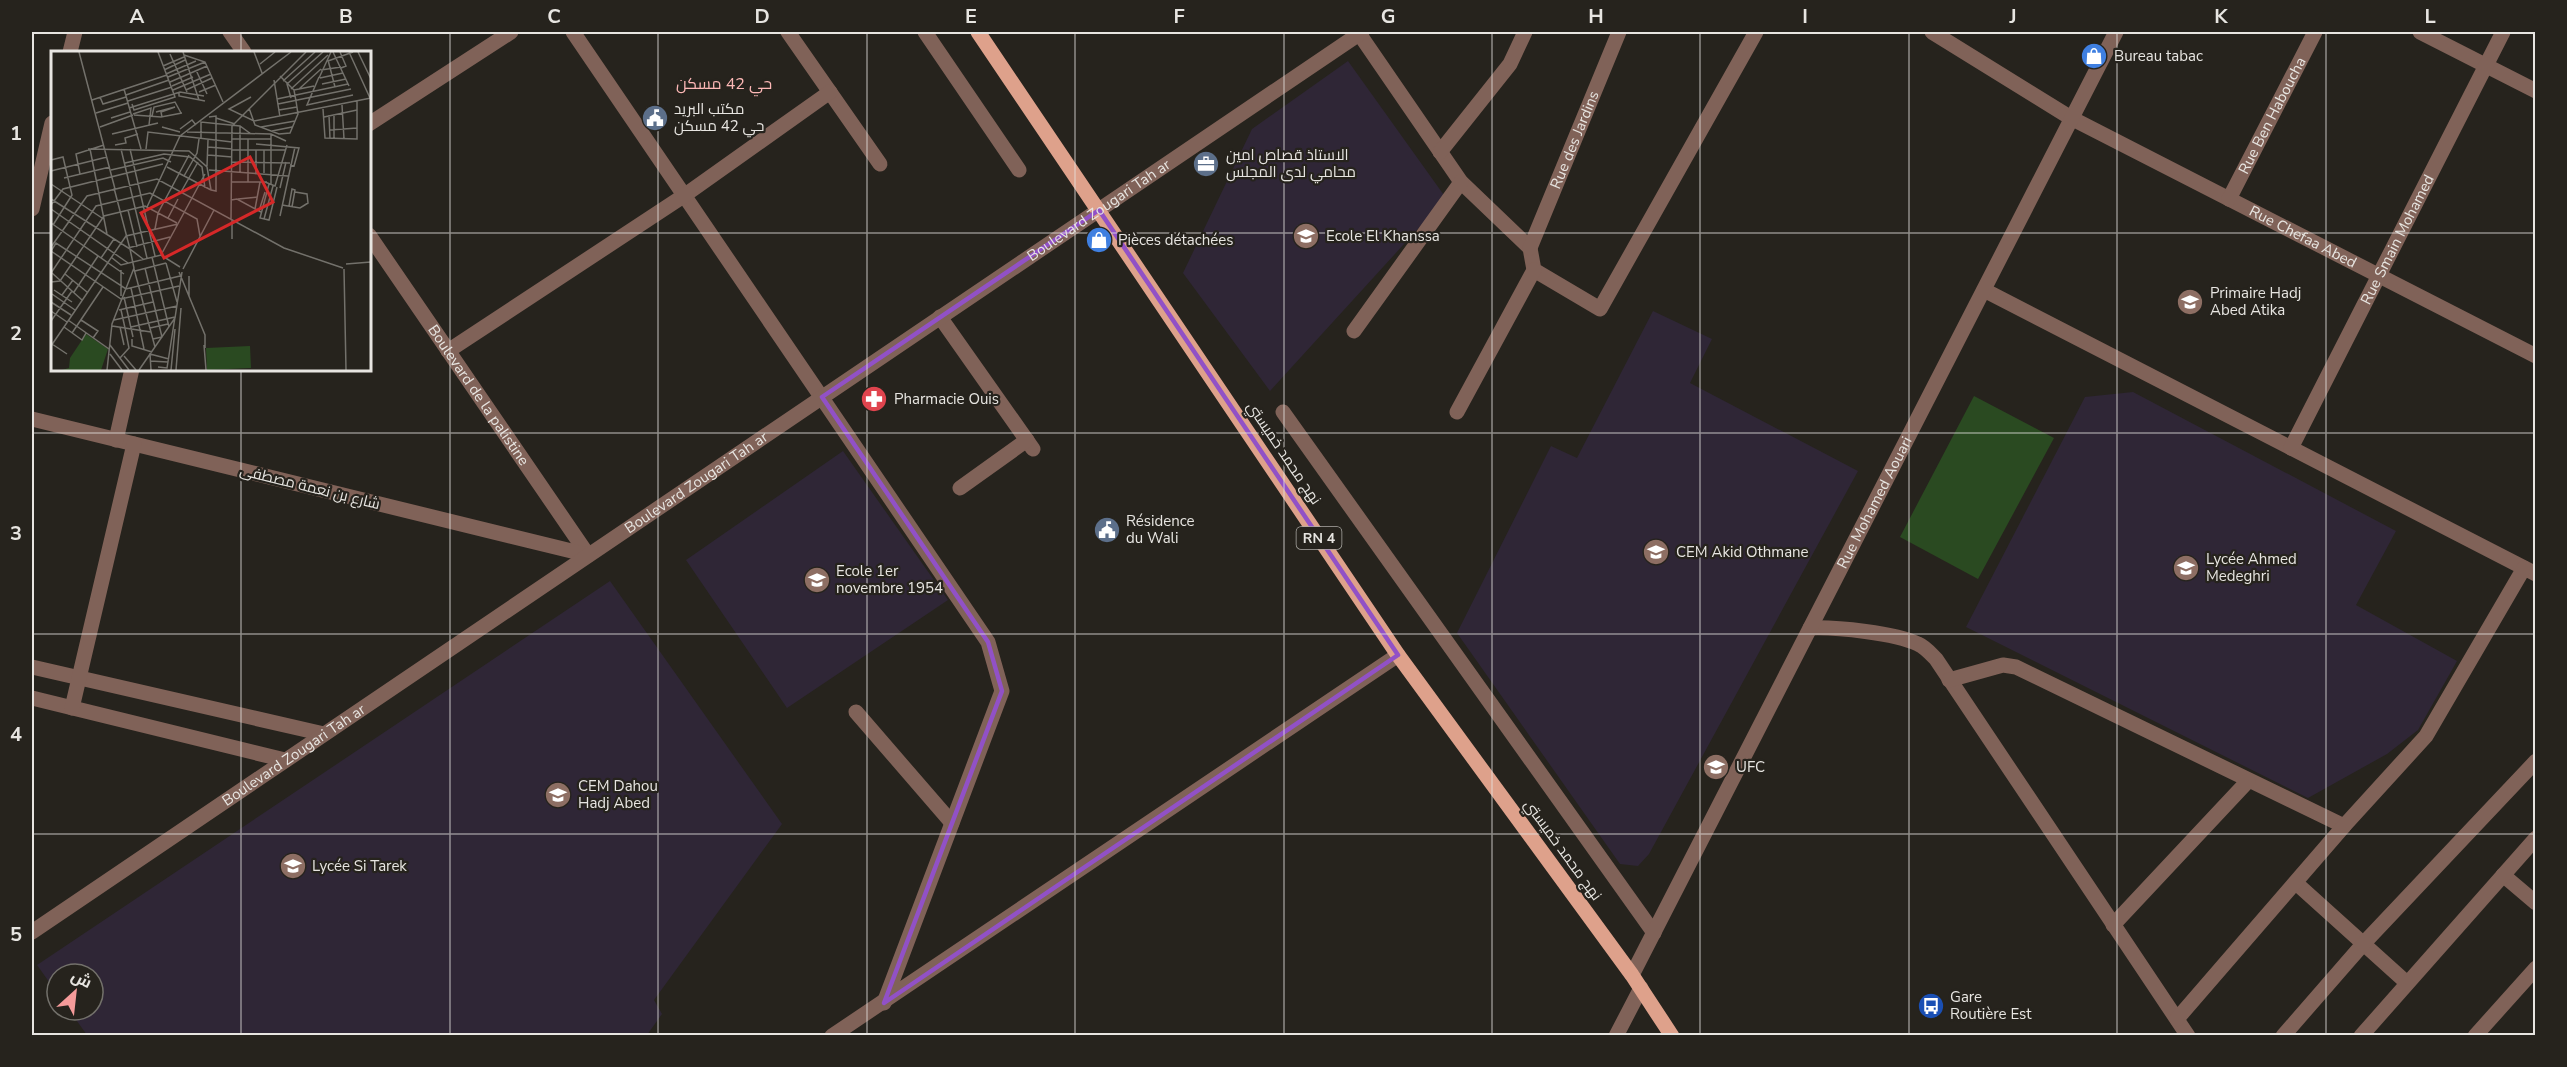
<svg xmlns="http://www.w3.org/2000/svg" width="2567" height="1067" font-family="'Nunito Sans',Cairo,sans-serif">
	<style>
		.education { fill: #2f2636 }
		.grass { fill: #2a4a21 }
		.lines { fill: none; stroke-linecap: round; stroke-linejoin: round }
		.minor { stroke: #806258; stroke-width: 15 }
		.tertiary { stroke: #806258; stroke-width: 15 }
		.primary { stroke: #dea18b; stroke-width: 15 }
		.marked { fill: none; stroke: #9151c6; stroke-width: 4.5; stroke-linejoin: round }
		.grid { fill: none; stroke: #e7e5e1; stroke-width: 1.5; stroke-opacity: 0.55 }
		.labels { text-anchor: middle; dominant-baseline: central; stroke-width: 4.5; stroke-linejoin: round; paint-order: stroke }
		.shield { fill: #26231d; stroke: #adaba6; stroke-width: 1.5 }
		.shield-label { font-size: 14px; font-weight: bold; fill: #e7e5e1 }
		.poi-label { font-size: 15px; fill: #e7e5e1; stroke: #26231d; text-anchor: start }
		.street-label { font-size: 15px; fill: #e7e5e1; stroke: #26231d }
		.neighbourhood-label { font-size: 16px; fill: #fdb8b6; stroke: #26231d }
		.inset-road { fill: none; stroke: #73716b; stroke-width: 1.5 }
		.view { fill: #d62828; fill-opacity: 0.15; stroke: #d62828; stroke-width: 3 }
		.inset-edge { fill: none; stroke: #e7e5e1; stroke-width: 3 }
		.neatline { fill: none; stroke: #e7e5e1; stroke-width: 2 }
		.grid-label { font-size: 20px; text-anchor: middle; font-weight: bold; fill: #e7e5e1 }
	</style>
	<rect width="100%" height="100%" fill="#26231d"/>
	<!-- education -->
	<path class="education" d="M1348,61L1446,198L1270,391L1183,273L1252,129Z
		M1653,311L1712,339L1690,383L1858,471L1649,854L1638,866L1620,864L1457,633L1551,446L1577,458Z
		M2133,392L2396,531L2356,605L2457,661L2418,730L2387,754L2308,798L1966,627L2085,397Z
		M843,451L948,600L787,708L686,560Z
		M610,581L782,824L654,1000L662,1014L647,1035H87L69,1010H93V974H57V993L37,965Z"/>
	<!-- grass -->
	<path class="grass" d="M1974,396L2054,438L1978,579L1900,537Z"/>
	<g class="lines">
		<!-- minor -->
		<g class="minor">
			<path d="M230,32L244,52"/>
			<path d="M573,32L988,642L1002,691L884,1003"/>
			<path d="M788,32L880,164"/>
			<path d="M925,32L1019,170"/>
			<path d="M1358,32L1461,182L1530,248L1534,270L1600,309L1756,32"/>
			<path id="s1" d="M1932,32L2071,118L2536,356"/>
			<path d="M2420,32L2536,91"/>
			<path d="M70,52L75,32"/>
			<path d="M369,124L511,32"/>
			<path d="M1440,152L1510,64L1525,32"/>
			<path id="s2" d="M2229,199L2315,32"/>
			<path d="M32,209L52,123"/>
			<path id="s3" d="M369,235L588,555"/>
			<path id="s4" d="M1530,248L1619,32"/>
			<path d="M1984,290L2536,574"/>
			<path d="M940,317L1033,449"/>
			<path d="M1354,331L1461,182"/>
			<path d="M448,351L685,195L830,92"/>
			<path d="M1283,412L1654,933"/>
			<path d="M1457,412L1534,270"/>
			<path d="M32,419L588,555"/>
			<path d="M116,440L132,369"/>
			<path id="s5" d="M2291,448L2503,32"/>
			<path d="M960,488L1027,440"/>
			<path d="M1810,628C1837,627 1895,633 1918,644C1925,647 1930,653 1936,659L2188,1036"/>
			<path d="M32,667L324,734"/>
			<path d="M1949,680L2003,665L2016,667L2344,826"/>
			<path d="M32,698L285,760"/>
			<path d="M72,708L134,444"/>
			<path d="M856,712L952,823"/>
			<path d="M2503,875L2536,903"/>
			<path d="M2296,883L2407,983"/>
			<path d="M2113,925L2248,781"/>
			<path id="s6" d="M32,932L1362,32"/>
			<path id="s7" d="M1632,975L2116,32"/>
			<path d="M2177,1019L2344,826L2426,736L2524,568"/>
			<path d="M1616,1036L1641,988"/>
			<path d="M2283,1036L2364,943L2536,761"/>
			<path d="M2361,1036L2536,838"/>
			<path d="M2475,1036L2536,968"/>
		</g>
		<!-- tertiary -->
		<path class="tertiary" d="M832,1036L1398,655"/>
		<!-- primary -->
		<path class="primary" d="M978,32L1398,655L1632,975L1672,1036"/>
	</g>
	<!-- marked area -->
	<path class="marked" d="M1099,210L1398,655L884,1003L1002,691L988,642L822,397Z"/>
	<!-- grid -->
	<path class="grid" d="M241,32V52M450,32V1036M658,32V1036M867,32V1036M1075,32V1036M1284,32V1036M1492,32V1036M1700,32V1036M1909,32V1036M2117,32V1036M2326,32V1036M32,233H52M369,233H2536M241,369V1036M32,433H2536M32,634H2536M32,834H2536"/>
	<!-- icons -->
	<defs>
		<g id="shop-disc" transform="scale(1.35)"><circle r="9.5" fill="#3f7fe0" stroke="#26231d"/><path d="M-5-2.5h2.3a2.7 3.5 0 0 1 5.4 0H5L5.5 6h-11ZM-1.5-2.5h3a1.5 2.3 0 0 0-3 0Z" fill="#fff"/></g>
		<g id="civic-disc" transform="scale(1.35)"><circle r="9.5" fill="#5c6f8a" stroke="#26231d"/><path d="M-.6-6.5H3V-4.5H.6V-3L4-1V1h2V6H-6V1h2V-1L-.6-3ZM-1.2 2.5V6h2.4V2.5Z" fill="#fff"/></g>
		<g id="office-disc" transform="scale(1.35)"><circle r="9.5" fill="#5c6f8a" stroke="#26231d"/><path d="M-6-3h4V-5.5h4V-3h4V5H-6ZM-1-4.5V-3h2v-1.5ZM-6 0V1H6V0Z" fill="#fff"/></g>
		<g id="school-disc" transform="scale(1.35)"><circle r="9.5" fill="#8d6e63" stroke="#26231d"/><path d="M0-5L7-2L0 1L-7-2ZM-4 1L0 2.5L4 1V4Q0 6-4 4Z" fill="#fff"/></g>
		<g id="pharmacy-disc" transform="scale(1.35)"><circle r="9.5" fill="#e0444e" stroke="#26231d"/><path d="M-2-6h4v4h4v4h-4v4h-4v-4h-4v-4h4Z" fill="#fff"/></g>
		<g id="bus-disc" transform="scale(1.35)"><circle r="9.5" fill="#1a4fb4" stroke="#26231d"/><path d="M-5-6H5V4H4V6H2V4H-2V6H-4V4H-5ZM-3.5-4V0h7V-4ZM-3.5 1.2v1.5H-2V1.2ZM2 1.2v1.5H3.5V1.2Z" fill="#fff"/></g>
	</defs>
	<g fill-rule="evenodd">
		<use href="#shop-disc" x="2094" y="56"/>
		<use href="#civic-disc" x="655" y="118"/>
		<use href="#office-disc" x="1206" y="164"/>
		<use href="#school-disc" x="1306" y="236"/>
		<use href="#shop-disc" x="1099" y="240"/>
		<use href="#school-disc" x="2190" y="302"/>
		<use href="#pharmacy-disc" x="874" y="399"/>
		<use href="#civic-disc" x="1107" y="530"/>
		<use href="#school-disc" x="1656" y="552"/>
		<use href="#school-disc" x="2186" y="568"/>
		<use href="#school-disc" x="817" y="580"/>
		<use href="#school-disc" x="1716" y="767"/>
		<use href="#school-disc" x="558" y="795"/>
		<use href="#school-disc" x="293" y="866"/>
		<use href="#bus-disc" x="1931" y="1006"/>
	</g>
	<g class="labels">
		<!-- shield labels -->
		<rect class="shield" x="1296.5" y="527" width="45" height="22" rx="4.5"/>
		<g class="shield-label">
			<text x="1319" y="538">RN 4</text>
		</g>
		<!-- poi labels -->
		<g class="poi-label">
			<text x="2114" y="56">Bureau tabac</text>
			<text x="674" y="109">مكتب البريد<tspan x="674" dy="17">حي 42 مسكن</tspan></text>
			<text x="1226" y="155">الاستاذ قصاص امين<tspan x="1226" dy="17">محامي لدى المجلس</tspan></text>
			<text x="1326" y="236">Ecole El Khanssa</text>
			<text x="1118" y="240">Pièces détachées</text>
			<text x="2210" y="293">Primaire Hadj<tspan x="2210" dy="17">Abed Atika</tspan></text>
			<text x="894" y="399">Pharmacie Ouis</text>
			<text x="1126" y="521">Résidence<tspan x="1126" dy="17">du Wali</tspan></text>
			<text x="1676" y="552">CEM Akid Othmane</text>
			<text x="2206" y="559">Lycée Ahmed<tspan x="2206" dy="17">Medeghri</tspan></text>
			<text x="836" y="571">Ecole 1er<tspan x="836" dy="17">novembre 1954</tspan></text>
			<text x="1736" y="767">UFC</text>
			<text x="578" y="786">CEM Dahou<tspan x="578" dy="17">Hadj Abed</tspan></text>
			<text x="312" y="866">Lycée Si Tarek</text>
			<text x="1950" y="997">Gare<tspan x="1950" dy="17">Routière Est</tspan></text>
		</g>
		<!-- street labels -->
		<g class="street-label">
			<text stroke="none"><textPath href="#s2" startOffset="94">Rue Ben Haboucha</textPath></text>
			<text stroke="none"><textPath href="#s4" startOffset="117">Rue des Jardins</textPath></text>
			<text stroke="none"><textPath href="#s6" startOffset="1288">Boulevard Zougari Tah ar</textPath></text>
			<text stroke="none"><textPath href="#s1" startOffset="424">Rue Chefaa Abed</textPath></text>
			<text stroke="none"><textPath href="#s5" startOffset="234">Rue Smain Mohamed</textPath></text>
			<text stroke="none"><textPath href="#s3" startOffset="194">Boulevard de la palistine</textPath></text>
			<text transform="translate(1284 453) rotate(56)">نهج محمد خميستي</text>
			<text stroke="none"><textPath href="#s6" startOffset="802">Boulevard Zougari Tah ar</textPath></text>
			<text transform="translate(310 487) rotate(14)">شارع بن نعمة مصطفى</text>
			<text stroke="none"><textPath href="#s7" startOffset="531">Rue Mohamed Aouari</textPath></text>
			<text stroke="none"><textPath href="#s6" startOffset="316">Boulevard Zougari Tah ar</textPath></text>
			<text transform="translate(1563 850) rotate(54)">نهج محمد خميستي</text>
		</g>
		<!-- neighbourhood labels -->
		<g class="neighbourhood-label">
			<text x="724" y="84">حي 42 مسكن</text>
		</g>
	</g>
	<!-- overview -->
	<g transform="translate(51 51)">
		<rect width="320" height="320" fill="#26231d"/>
		<path d="M35,283L57,298L50,319H11L18,317L19,307ZM199,295L200,317L156,319L155,297Z" fill="#2a4a21"/>
		<path class="inset-road" d="M28,1L64,138M132,1L148,49M203,1L211,22M282,1L298,35M289,1L295,15L290,17M298,1L319,47M307,1L320,28M119,3L136,41M133,4L154,11L172,51M277,9L284,36M277,10L302,1M209,13L224,1M112,15L133,6M113,19L134,9M145,19L156,43M270,19L290,16M115,23L145,10M117,26L154,11M268,26L256,54L302,44M268,27L280,1M269,27L292,22M223,29L229,66M232,30L264,1M119,31L156,15M271,33L295,28M121,35L142,26M73,38L90,98M240,38L277,4M248,38L270,18M122,39L160,23M135,39L161,27M243,39L263,35M128,41V45L154,50M148,41L165,34M75,44L118,29M49,46L52,53L75,46M200,46L178,58L203,70L320,47M240,47L236,33L272,1M226,48L297,33M41,49L116,24M77,50L121,36M81,53L83,59L124,46L107,1M227,53L300,38M291,54L293,88M78,57L129,41L153,45M198,57L204,74L228,83L239,82L247,63L245,50L243,39L229,25M272,58L274,87L306,88V50M228,59L246,56M105,61L124,56L110,61L111,66M45,62L77,52M82,63L100,57L98,74M83,64L110,66L131,62M278,64L279,88M283,64V88M101,65L103,56L124,51L130,62M158,66L165,65V120M273,66L306,59M60,67L79,61M165,67L184,73M182,74L255,1M49,76L82,64M111,76L129,81M210,76L244,70M129,78L141,69L145,74M279,79L306,77M221,80L241,76M136,81L220,83L235,90M61,83L107,72M220,83V134M150,88V71L189,75L200,83M181,88H220M205,93L248,97L243,115L239,114M64,94L75,92L74,87L87,83M157,96L181,98M37,98L138,100L156,116L160,139M39,98L56,183M70,98L96,207M79,98L104,205M95,98L97,81L181,91M181,99H234M157,104L181,106M0,109L12,106L21,144L2,174M180,111L239,112M74,112L113,103L139,106L151,116L154,137M156,115L157,89M116,116L160,139M60,119L112,107L120,111M158,119L237,125M0,120L56,106M189,122V75M205,122V99M213,122V99M29,123L25,103L53,94M133,125L146,102L148,88M13,127L59,116M180,131H216M197,131V88M214,131L224,135L236,94M0,133L51,167M218,133L209,167L218,169L226,136M63,137L79,198L92,208M229,137L235,111M160,139L165,140V120M130,141L147,111M0,148L79,198L83,217L61,273L56,319M187,148L207,146M180,149L186,148L210,161M0,154L12,138L112,113M231,154L249,157L257,152L256,143L244,141M238,155L241,138L244,139L241,156M96,156L129,85L240,1M0,158L77,212M204,158L209,131M77,159L86,196M208,160L214,141M229,165L244,96M117,167L127,148M180,168L181,74M213,168L222,135M0,172L73,223M104,178L107,162L138,104M181,188V169M0,196L36,145L106,128L233,197L292,217M77,197L119,186M0,200L5,192L75,238L129,225M0,200L70,248L128,235M110,204L154,123M60,206L70,214L110,204L129,216M101,206L118,276M50,207L63,188M115,212L126,251M295,213L320,211M94,217L111,286L102,288M83,218L104,296M132,218L163,159M293,218L295,319M70,219V245M84,220L115,212M128,221L154,284V297M0,222L45,155L99,142L146,168L149,185M1,222L31,249M14,223L36,241M138,225V245M0,231L9,230L53,165L94,155L126,172M80,237L93,298M3,239L21,251M23,241L47,205M1,243L24,259M11,244L22,229M73,246L82,286M0,251L20,264M68,259L102,251M70,259L74,277L100,281M0,260L16,271M17,269L58,298M30,269L47,280L42,287M63,269L126,255M0,270L21,240M61,275L74,277L78,297L69,307M13,276L31,289L35,282M69,276L73,294M80,276L124,266L116,317L107,316M99,277L117,273M21,282L52,236M81,288V295L101,301M1,293L16,303M59,294L78,319M153,294L155,319M0,295L75,185L127,173M59,303L71,319M73,305L85,319M99,310L117,311M88,319L124,267L131,221M100,319L99,303L118,308M120,319L124,278M125,319L130,257"/>
		<path class="view" d="M199,106L222,151L113,207L90,162Z"/>
		<rect width="320" height="320" class="inset-edge"/>
	</g>
	<!-- border -->
	<rect width="2567" height="1067" fill="none" stroke="#26231d" stroke-width="66"/>
	<!-- north arrow -->
	<g transform="translate(75 992) rotate(27)"><circle r="28" fill="#26231d" stroke="#73716b" stroke-width="1.5"/>
	<path d="M0-4.5L10 22L0 15L-10 22Z" fill="#f59b9a"/>
	<text y="-9" font-size="16" font-weight="bold" text-anchor="middle" fill="#e7e5e1">ش</text>
	</g>
	<rect x="33" y="33" width="2501" height="1001" class="neatline"/>
	<g class="grid-label">
		<text x="137" y="23">A</text>
		<text x="346" y="23">B</text>
		<text x="554" y="23">C</text>
		<text x="762" y="23">D</text>
		<text x="971" y="23">E</text>
		<text x="1179" y="23">F</text>
		<text x="1388" y="23">G</text>
		<text x="1596" y="23">H</text>
		<text x="1805" y="23">I</text>
		<text x="2013" y="23">J</text>
		<text x="2221" y="23">K</text>
		<text x="2430" y="23">L</text>
		<text x="16" y="140">1</text>
		<text x="16" y="340">2</text>
		<text x="16" y="540">3</text>
		<text x="16" y="741">4</text>
		<text x="16" y="941">5</text>
	</g>
</svg>
